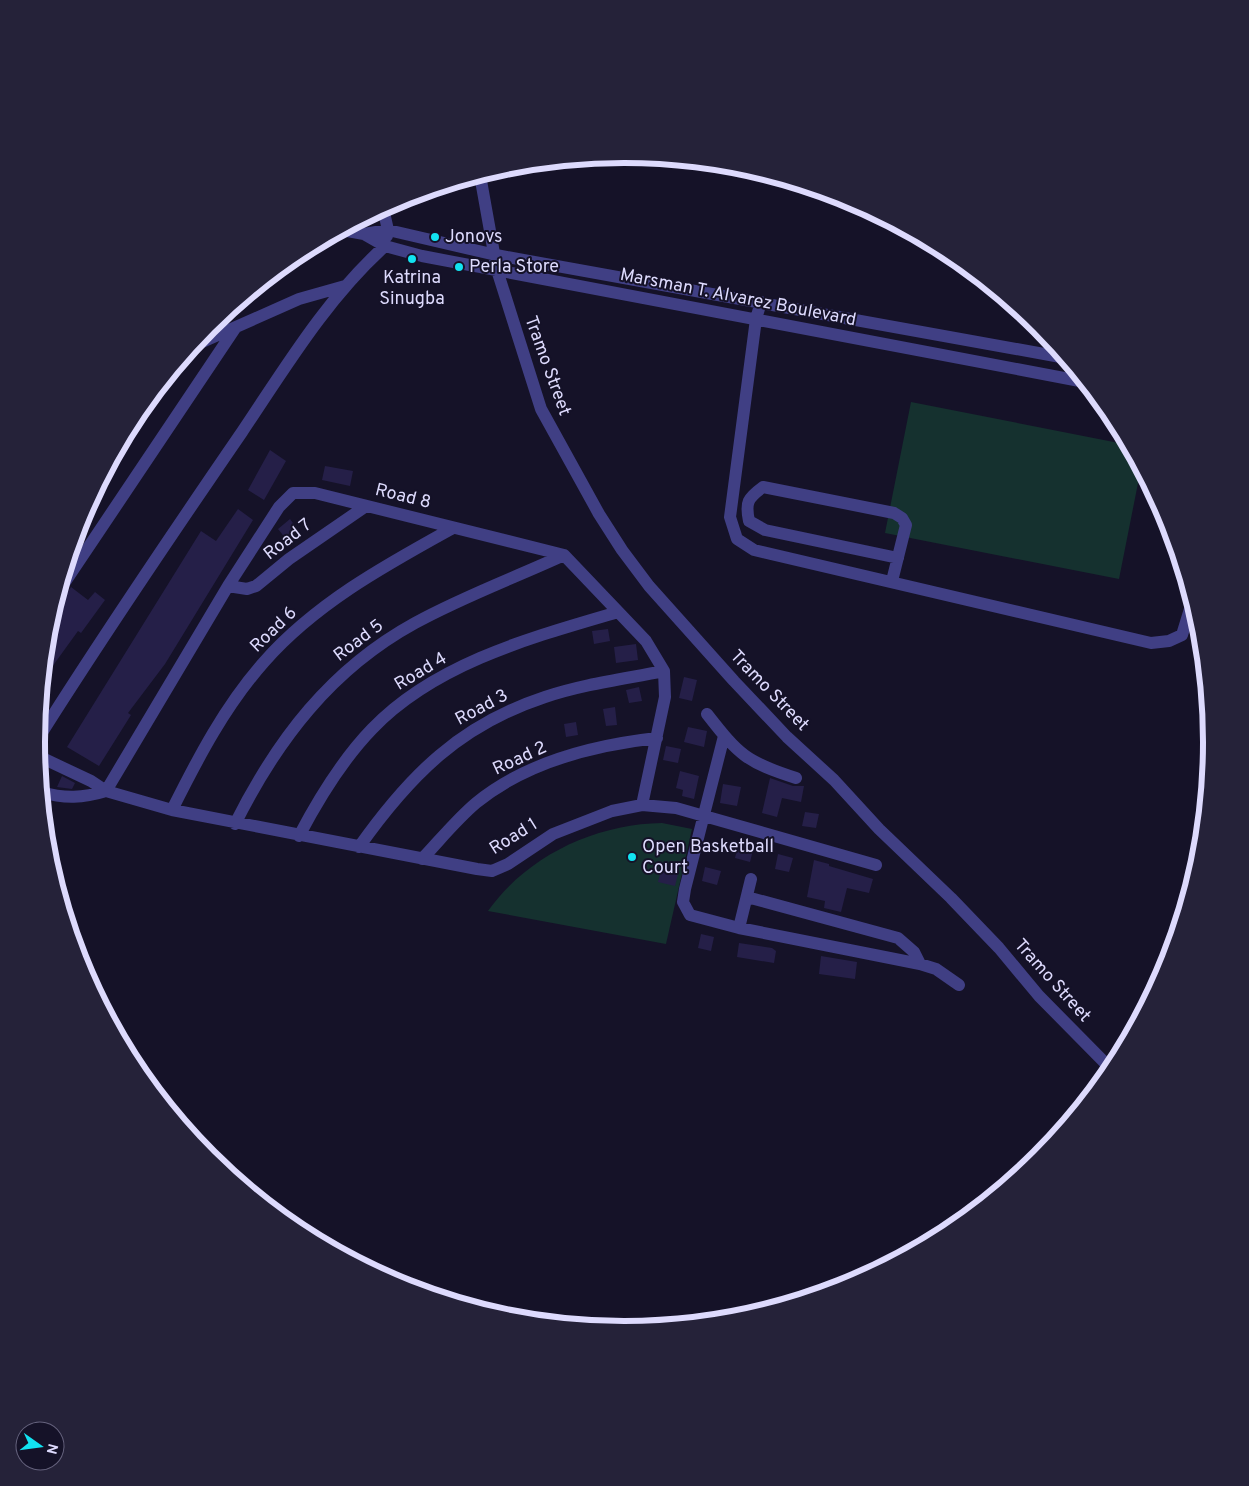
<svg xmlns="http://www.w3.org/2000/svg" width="1249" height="1486" font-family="Overpass,sans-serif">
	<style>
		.green { fill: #15312f }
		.building { fill: #251f48 }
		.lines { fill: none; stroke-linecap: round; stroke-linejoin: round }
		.minor { stroke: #403f84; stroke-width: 12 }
		.poi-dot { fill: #12e3f1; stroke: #151228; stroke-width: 2 }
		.labels { text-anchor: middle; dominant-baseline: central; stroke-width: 4; stroke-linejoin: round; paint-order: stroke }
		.poi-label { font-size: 18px; fill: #dddafd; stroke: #151228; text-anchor: start }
		.street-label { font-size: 18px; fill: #dddafd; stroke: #151228 }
		.rim { fill: none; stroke: #dddafd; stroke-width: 6 }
	</style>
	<rect width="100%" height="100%" fill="#151228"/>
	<!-- green -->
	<path class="green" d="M911,402L1129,445L1141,468L1119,579L885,533Z
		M662,823L692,829L666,944L488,911C527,856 595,824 662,823Z"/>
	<!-- building -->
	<path class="building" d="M270,450L286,461L264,500L248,490Z
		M325,466L353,471L350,486L322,480Z
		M238,509L253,520L165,664L128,713L131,715L99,766L67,747L201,531L216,541Z
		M290,519L298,530L286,539L278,529Z
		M71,587L88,600L95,592L105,600L81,633L78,631L52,667L44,661L48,628L55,604L58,599L65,596Z
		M608,629L610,641L594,644L592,631Z
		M636,644L638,660L616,663L614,647Z
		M684,677L697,680L692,701L679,698Z
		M639,687L642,701L629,703L626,690Z
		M615,707L617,725L606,726L603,709Z
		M576,722L578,735L566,737L564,724Z
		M688,727L707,731L704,747L684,742Z
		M666,746L681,749L678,763L663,760Z
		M680,771L699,776L694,799L682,796L683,790L676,788Z
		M62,776L75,783L72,789L57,787Z
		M770,778L793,786H804L801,802L782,798L777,817L762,813Z
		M723,784L741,787L737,806L720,803Z
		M805,812L819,814L816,828L802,826Z
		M739,842L754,846L750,862L735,858Z
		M778,854L793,858L789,872L775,869Z
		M814,860L829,864V866L873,879L869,893L847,888L841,912L824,908L825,901L807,897Z
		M662,866L679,870L675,886L658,882Z
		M705,867L721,871L717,885L702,881Z
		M701,934L714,937L711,951L698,948Z
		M739,943L772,948L776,951L774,963L737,957Z
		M821,956L857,962L855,979L819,974Z"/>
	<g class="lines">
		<!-- minor -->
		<path class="minor" d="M480,175L497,270L541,409L599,514L622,550L649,586L734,681L787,737L834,780L879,829L951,898L999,948L1039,996L1113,1071
			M383,208L388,230L387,236
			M342,230L364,234L388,230L496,255L1066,358
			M364,234L385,246L422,256L1085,382
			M761,302L756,319L730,517L737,539L754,550L1151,643L1169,641L1182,635L1193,599
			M193,346L299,299L345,286
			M892,581L906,525L902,518L894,513L763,487C748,498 745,502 749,521L765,530L898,558
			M228,586L247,589L256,586L289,559L366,506
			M59,591L236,327
			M707,714C739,755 746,762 796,778
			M724,736L685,889L683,902L690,915L739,928L920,964L936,969L959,985
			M36,742C102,637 172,534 242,432C285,368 327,298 385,246
			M38,756L91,781L106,791L172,810L477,869L492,871L508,864L553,834L612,811L642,805L676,808L876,865
			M106,791L228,586L279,507L293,493H315L564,555L646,641L664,671L665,697L642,805
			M41,792C65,799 83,798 106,791
			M172,810C198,758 225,706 264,662C316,603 386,565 453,528
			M235,824C277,740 331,669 415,623C462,597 514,578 564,555
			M299,836C319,798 342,760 372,729C435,663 533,637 618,612
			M359,847C410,775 460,725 545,697C584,684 624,679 664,671
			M422,859C440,840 456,820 476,803C526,762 594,745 657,738
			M747,897L898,938L914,952L920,964
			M739,928L751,879"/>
	</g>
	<!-- markers -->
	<g class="poi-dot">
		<circle cx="435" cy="237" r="5"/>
		<circle cx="412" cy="259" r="5"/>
		<circle cx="459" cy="267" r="5"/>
		<circle cx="632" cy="857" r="5"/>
	</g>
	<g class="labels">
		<!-- poi labels -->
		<g class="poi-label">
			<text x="445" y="237">Jonovs</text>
			<text x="469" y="267">Perla Store</text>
			<text x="412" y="278" text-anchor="middle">Katrina<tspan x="412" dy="21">Sinugba</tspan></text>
			<text x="642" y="847">Open Basketball<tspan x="642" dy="21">Court</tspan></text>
		</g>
		<!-- street labels -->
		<g class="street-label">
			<text transform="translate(738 298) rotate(11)">Marsman T. Alvarez Boulevard</text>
			<text transform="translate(547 366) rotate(70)">Tramo Street</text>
			<text transform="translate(403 497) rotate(14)">Road 8</text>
			<text transform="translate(288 540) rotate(-38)">Road 7</text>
			<text transform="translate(274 630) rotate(-44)">Road 6</text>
			<text transform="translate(359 641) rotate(-37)">Road 5</text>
			<text transform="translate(421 672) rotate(-31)">Road 4</text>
			<text transform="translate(769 691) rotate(46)">Tramo Street</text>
			<text transform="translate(482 708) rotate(-28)">Road 3</text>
			<text transform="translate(520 759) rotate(-25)">Road 2</text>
			<text transform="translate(514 837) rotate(-32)">Road 1</text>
			<text transform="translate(1052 981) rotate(48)">Tramo Street</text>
		</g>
	</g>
	<!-- crop -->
	<path d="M0 0H1249V1486H0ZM45 742a579 579 0 1 1 1158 0a579 579 0 1 1-1158 0Z" fill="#252239" fill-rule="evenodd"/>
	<path class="rim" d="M45 742a579 579 0 1 1 1158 0a579 579 0 1 1-1158 0Z"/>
	<!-- north arrow -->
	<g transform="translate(40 1446) rotate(104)"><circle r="24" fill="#151228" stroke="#65627d"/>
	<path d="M0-4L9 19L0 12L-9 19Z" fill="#12e3f1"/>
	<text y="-8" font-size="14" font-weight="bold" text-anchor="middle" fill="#dddafd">N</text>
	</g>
</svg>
